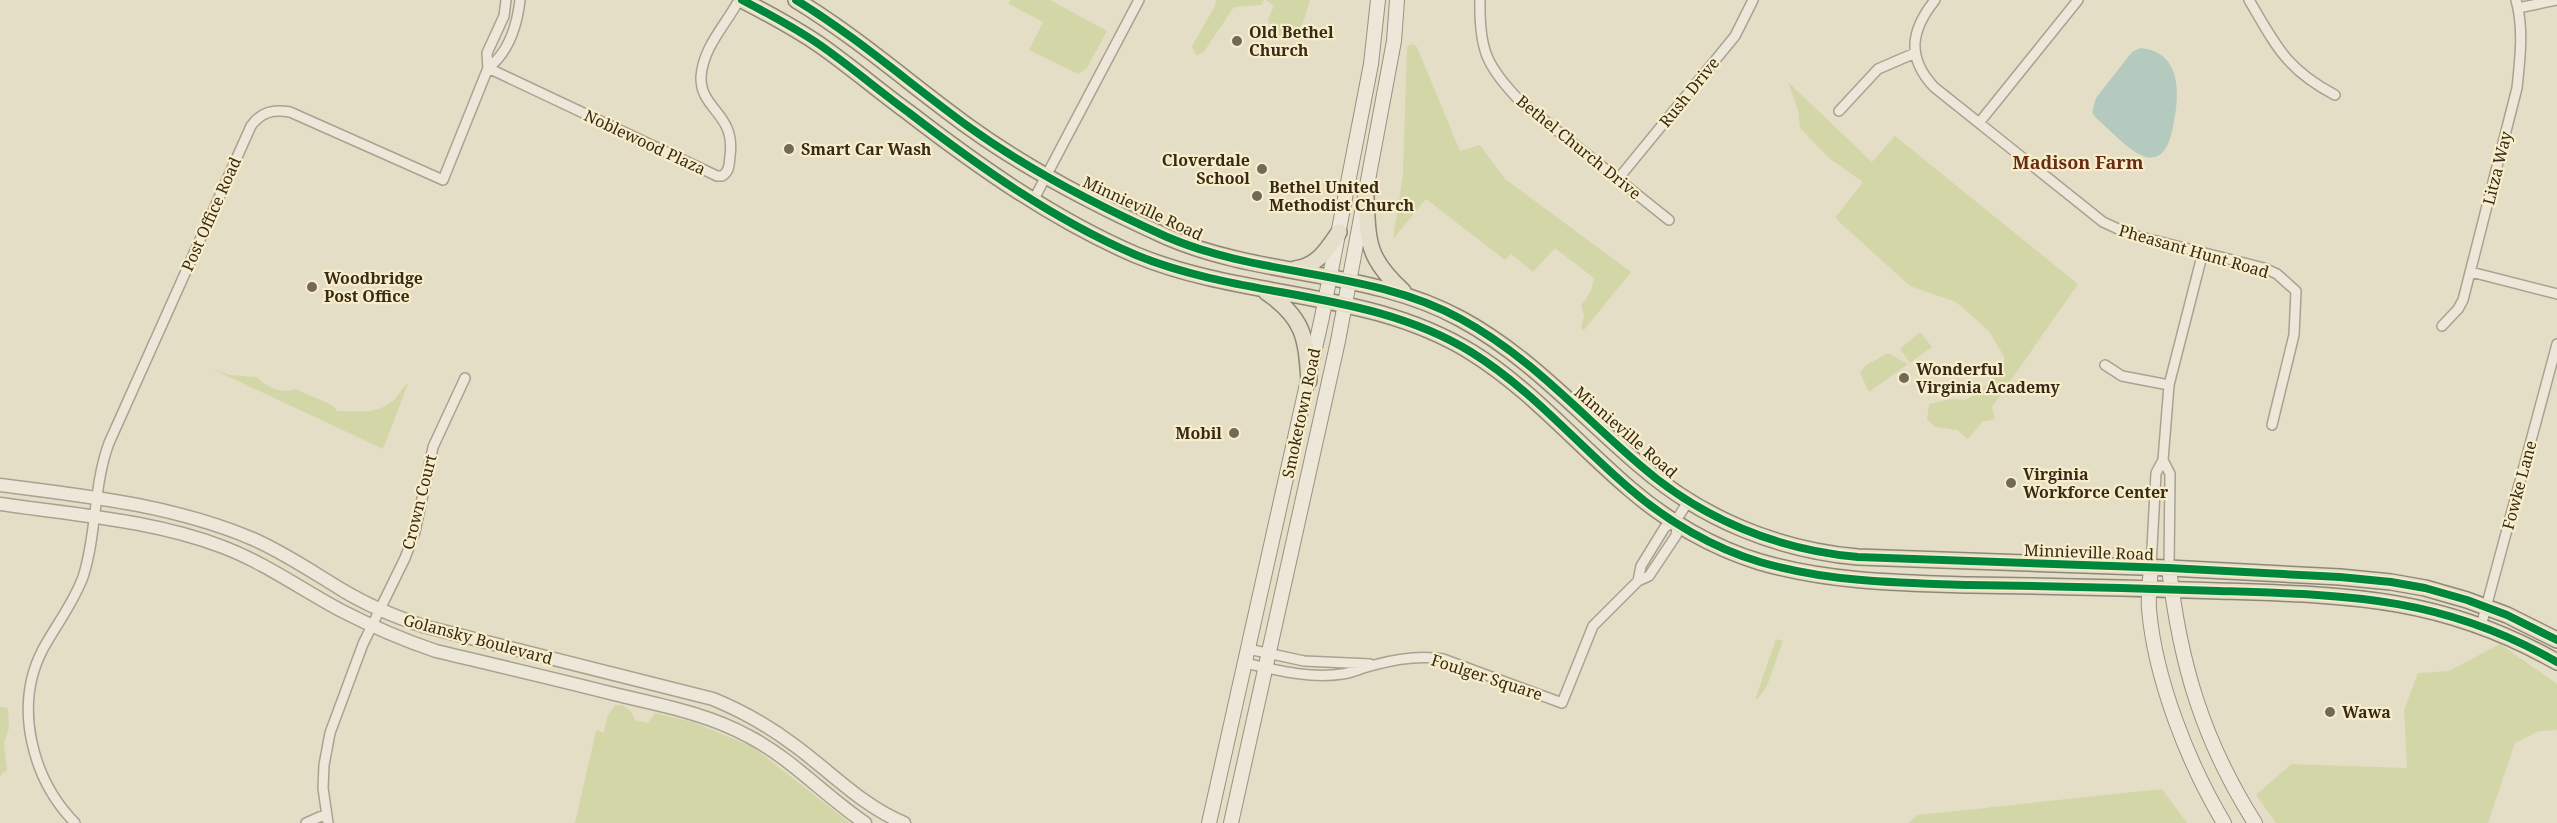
<svg xmlns="http://www.w3.org/2000/svg" width="2557" height="823" font-family="'Noto Serif',serif">
	<style>
		.green { fill: #d3d6a7 }
		.water { fill: #b4cabe }
		.lines { fill: none; stroke-linecap: round; stroke-linejoin: round }
		.minor-casing { stroke: #a9a291; stroke-width: 12 }
		.tertiary-casing { stroke: #a9a291; stroke-width: 15 }
		.secondary-casing { stroke: #999181; stroke-width: 16 }
		.primary-casing { stroke: #8f8778; stroke-width: 18 }
		.minor { stroke: #ece7d9; stroke-width: 9 }
		.tertiary { stroke: #ece7d9; stroke-width: 12 }
		.secondary { stroke: #ece7d9; stroke-width: 14 }
		.primary { stroke: #e4deca; stroke-width: 15 }
		.cycleway-casing { stroke: #f9eeca; stroke-width: 11 }
		.cycleway { stroke: #00873e; stroke-width: 8 }
		.poi-dot { fill: #746956; stroke: #f9eeca; stroke-width: 2 }
		.labels { text-anchor: middle; dominant-baseline: central; stroke-width: 4.5; stroke-linejoin: round; paint-order: stroke }
		.poi-label { font-size: 16px; font-weight: bold; fill: #372a19; stroke: #f9eeca; text-anchor: start }
		.street-label { font-size: 16px; fill: #372a19; stroke: #f9eeca }
		.neighbourhood-label { font-size: 18px; font-weight: bold; fill: #682b15; stroke: #f9eeca }
	</style>
	<rect width="100%" height="100%" fill="#e5dec7"/>
	<!-- green -->
	<path class="green" d="M1010,0H1050L1107,31L1087,68L1078,74L1029,50L1043,22L1009,4Z
		M1216,0H1264L1261,5L1234,7L1203,53L1196,55L1192,46L1215,6Z
		M1266,0H1310C1305,17 1302,36 1282,39L1271,30L1268,20L1274,6Z
		M1412,44L1417,47L1460,151L1480,145L1505,179L1631,272L1584,330L1581,328L1584,315L1581,306L1591,291L1594,278L1555,248L1533,272L1511,254L1505,260L1426,199L1393,239L1403,174L1407,46Z
		M1788,82L1872,162L1895,136L2078,284L1992,407L1995,419L1982,422L1968,439L1957,430L1936,427L1927,420L1929,404L1952,399L1965,400L1978,393L1996,375L2005,358L1989,331L1956,302L1910,286L1835,218L1863,182L1830,159L1800,128L1798,110Z
		M1920,332L1932,347L1910,363L1900,349Z
		M1888,353L1908,364L1869,392L1860,373L1865,366Z
		M210,368L230,375L257,377C268,388 280,394 295,389L332,405L337,411C359,411 380,415 396,398C401,392 402,386 408,384L383,449Z
		M1776,639L1783,641L1767,686L1757,700L1756,697Z
		M2500,644L2557,684V730L2539,731L2515,743L2488,823H2276L2256,795L2291,764L2407,768L2404,710L2418,673L2449,671Z
		M615,705H622L631,711L635,720L648,723L655,713L693,722L753,747L850,823H575L596,731L604,732L607,717Z
		M0,707L8,708L9,728L4,743L7,770L0,776Z
		M2162,789L2187,823H1908L1918,815Z"/>
	<!-- water -->
	<path class="water" d="M2140,48C2178,51 2180,87 2175,116C2172,132 2168,165 2143,156C2129,151 2108,128 2096,118L2092,112L2096,98L2132,52Z"/>
	<g class="lines">
		<!-- minor casing -->
		<g class="minor-casing">
			<path id="minor" d="M1480,0C1479,49 1486,66 1520,101L1669,220
				M1935,0C1911,30 1906,57 1934,87L2103,222L2129,234L2264,268L2277,274L2296,291L2294,335L2272,425
				M2249,0C2276,46 2286,69 2335,95
				M2518,8L2557,0
				M488,68L717,176H722C730,171 729,164 730,156C736,113 700,110 701,77C703,47 725,26 739,0
				M488,68L487,53L504,16L506,0
				M1839,111L1878,69L1915,53
				M1979,123L2078,0
				M1618,179L1735,36L1753,0
				M1034,199L1139,0
				M2471,272L2557,294
				M2442,326L2458,309L2463,300L2517,88C2520,60 2524,28 2516,0
				M2105,365L2122,376L2169,385
				M2163,460L2170,474L2169,568
				M2151,567L2156,473L2163,460L2169,385L2203,252
				M1638,581L1641,566L1665,527L1675,522L1689,500
				M2481,626L2557,344
				M1248,649L1304,661L1370,664
				M1245,663C1276,670 1310,679 1342,674C1353,673 1363,667 1374,665C1396,659 1420,655 1443,659L1562,703L1593,626L1638,581L1649,576L1677,534L1675,522
				M75,823C32,779 13,706 43,649C56,625 73,604 83,577C97,534 93,486 109,443L251,126C261,112 273,109 290,112L443,180L488,68C509,52 517,26 520,0
				M306,823L326,814
				M328,823L323,788L324,765L330,733L363,644L405,558L415,532L433,447L465,378"/>
		</g>
		<!-- tertiary casing -->
		<g class="tertiary-casing">
			<path id="tertiary" d="M0,485C86,496 173,505 253,539C285,553 314,573 344,591C369,606 396,617 423,626L713,699C742,711 769,726 794,745C830,771 862,806 904,823
				M0,504C75,515 152,520 223,547C265,563 301,589 340,610C371,626 403,640 436,651C495,665 555,679 614,694C659,705 706,713 748,736C791,758 825,796 865,823"/>
		</g>
		<!-- secondary casing -->
		<g class="secondary-casing">
			<path id="secondary" d="M2151,567C2150,581 2148,596 2149,609C2155,679 2188,763 2224,823
				M2169,568C2180,664 2203,741 2255,823
				M1209,823L1322,317L1371,64L1378,0
				M1231,823L1338,341L1394,41L1397,0"/>
		</g>
		<!-- primary casing -->
		<g class="primary-casing">
			<path id="primary" d="M742,0C769,14 795,28 820,45C850,66 878,90 908,112C978,166 1054,220 1136,255C1245,300 1369,289 1471,352C1531,389 1577,444 1630,489C1667,521 1713,548 1760,562C1829,582 1898,583 1969,585C2052,586 2136,588 2219,591C2347,595 2442,596 2557,662
				M796,0C857,37 911,85 969,127C1030,171 1098,206 1167,237C1262,278 1370,269 1461,319C1531,357 1582,416 1641,466C1702,519 1778,550 1858,557L2169,568L2340,577L2391,582L2425,588L2467,600L2507,615L2557,640
				M1366,196C1368,243 1367,258 1403,291
				M1295,269C1317,266 1327,250 1339,232
				M1266,292C1304,318 1306,337 1309,381"/>
		</g>
		<!-- minor -->
		<use href="#minor" class="minor"/>
		<!-- tertiary -->
		<use href="#tertiary" class="tertiary"/>
		<!-- secondary -->
		<use href="#secondary" class="secondary"/>
		<!-- primary -->
		<use href="#primary" class="primary"/>
		<!-- cycleway casing -->
		<g class="cycleway-casing">
			<path id="cycleway" d="M742,0C769,14 795,28 820,45C850,66 878,90 908,112C978,166 1054,220 1136,255C1245,300 1369,289 1471,352C1531,389 1577,444 1630,489C1667,521 1713,548 1760,562C1829,582 1898,583 1969,585C2052,586 2136,588 2219,591C2347,595 2442,596 2557,662
				M796,0C857,37 911,85 969,127C1030,171 1098,206 1167,237C1262,278 1370,269 1461,319C1531,357 1582,416 1641,466C1702,519 1778,550 1858,557L2169,568L2340,577L2391,582L2425,588L2467,600L2507,615L2557,640"/>
		</g>
		<!-- cycleway -->
		<use href="#cycleway" class="cycleway"/>
	</g>
	<!-- markers -->
	<g class="poi-dot">
		<circle cx="1237" cy="41" r="6"/>
		<circle cx="789" cy="149" r="6"/>
		<circle cx="1262" cy="169" r="6"/>
		<circle cx="1257" cy="196" r="6"/>
		<circle cx="312" cy="287" r="6"/>
		<circle cx="1904" cy="378" r="6"/>
		<circle cx="1234" cy="433" r="6"/>
		<circle cx="2011" cy="483" r="6"/>
		<circle cx="2330" cy="712" r="6"/>
	</g>
	<g class="labels">
		<!-- poi labels -->
		<g class="poi-label">
			<text x="1249" y="32">Old Bethel<tspan x="1249" dy="18">Church</tspan></text>
			<text x="801" y="149">Smart Car Wash</text>
			<text x="1250" y="160" text-anchor="end">Cloverdale<tspan x="1250" dy="18">School</tspan></text>
			<text x="1269" y="187">Bethel United<tspan x="1269" dy="18">Methodist Church</tspan></text>
			<text x="324" y="278">Woodbridge<tspan x="324" dy="18">Post Office</tspan></text>
			<text x="1916" y="369">Wonderful<tspan x="1916" dy="18">Virginia Academy</tspan></text>
			<text x="1222" y="433" text-anchor="end">Mobil</text>
			<text x="2023" y="474">Virginia<tspan x="2023" dy="18">Workforce Center</tspan></text>
			<text x="2342" y="712">Wawa</text>
		</g>
		<!-- street labels -->
		<g class="street-label">
			<text transform="translate(1689 92) rotate(-51)">Rush Drive</text>
			<text transform="translate(645 142) rotate(25)">Noblewood Plaza</text>
			<text transform="translate(1579 147) rotate(39)">Bethel Church Drive</text>
			<text transform="translate(2497 168) rotate(-76)">Litza Way</text>
			<text transform="translate(1143 208) rotate(25)">Minnieville Road</text>
			<text transform="translate(211 214) rotate(-66)">Post Office Road</text>
			<text transform="translate(2194 251) rotate(16)">Pheasant Hunt Road</text>
			<text transform="translate(1301 413) rotate(-78)">Smoketown Road</text>
			<text transform="translate(1626 432) rotate(41)">Minnieville Road</text>
			<text transform="translate(2519 485) rotate(-75)">Fowke Lane</text>
			<text transform="translate(419 502) rotate(-76)">Crown Court</text>
			<text transform="translate(2089 552) rotate(2)">Minnieville Road</text>
			<text transform="translate(478 639) rotate(15)">Golansky Boulevard</text>
			<text transform="translate(1487 677) rotate(18)">Foulger Square</text>
		</g>
		<!-- neighbourhood labels -->
		<g class="neighbourhood-label">
			<text x="2078" y="162">Madison Farm</text>
		</g>
	</g>
</svg>
